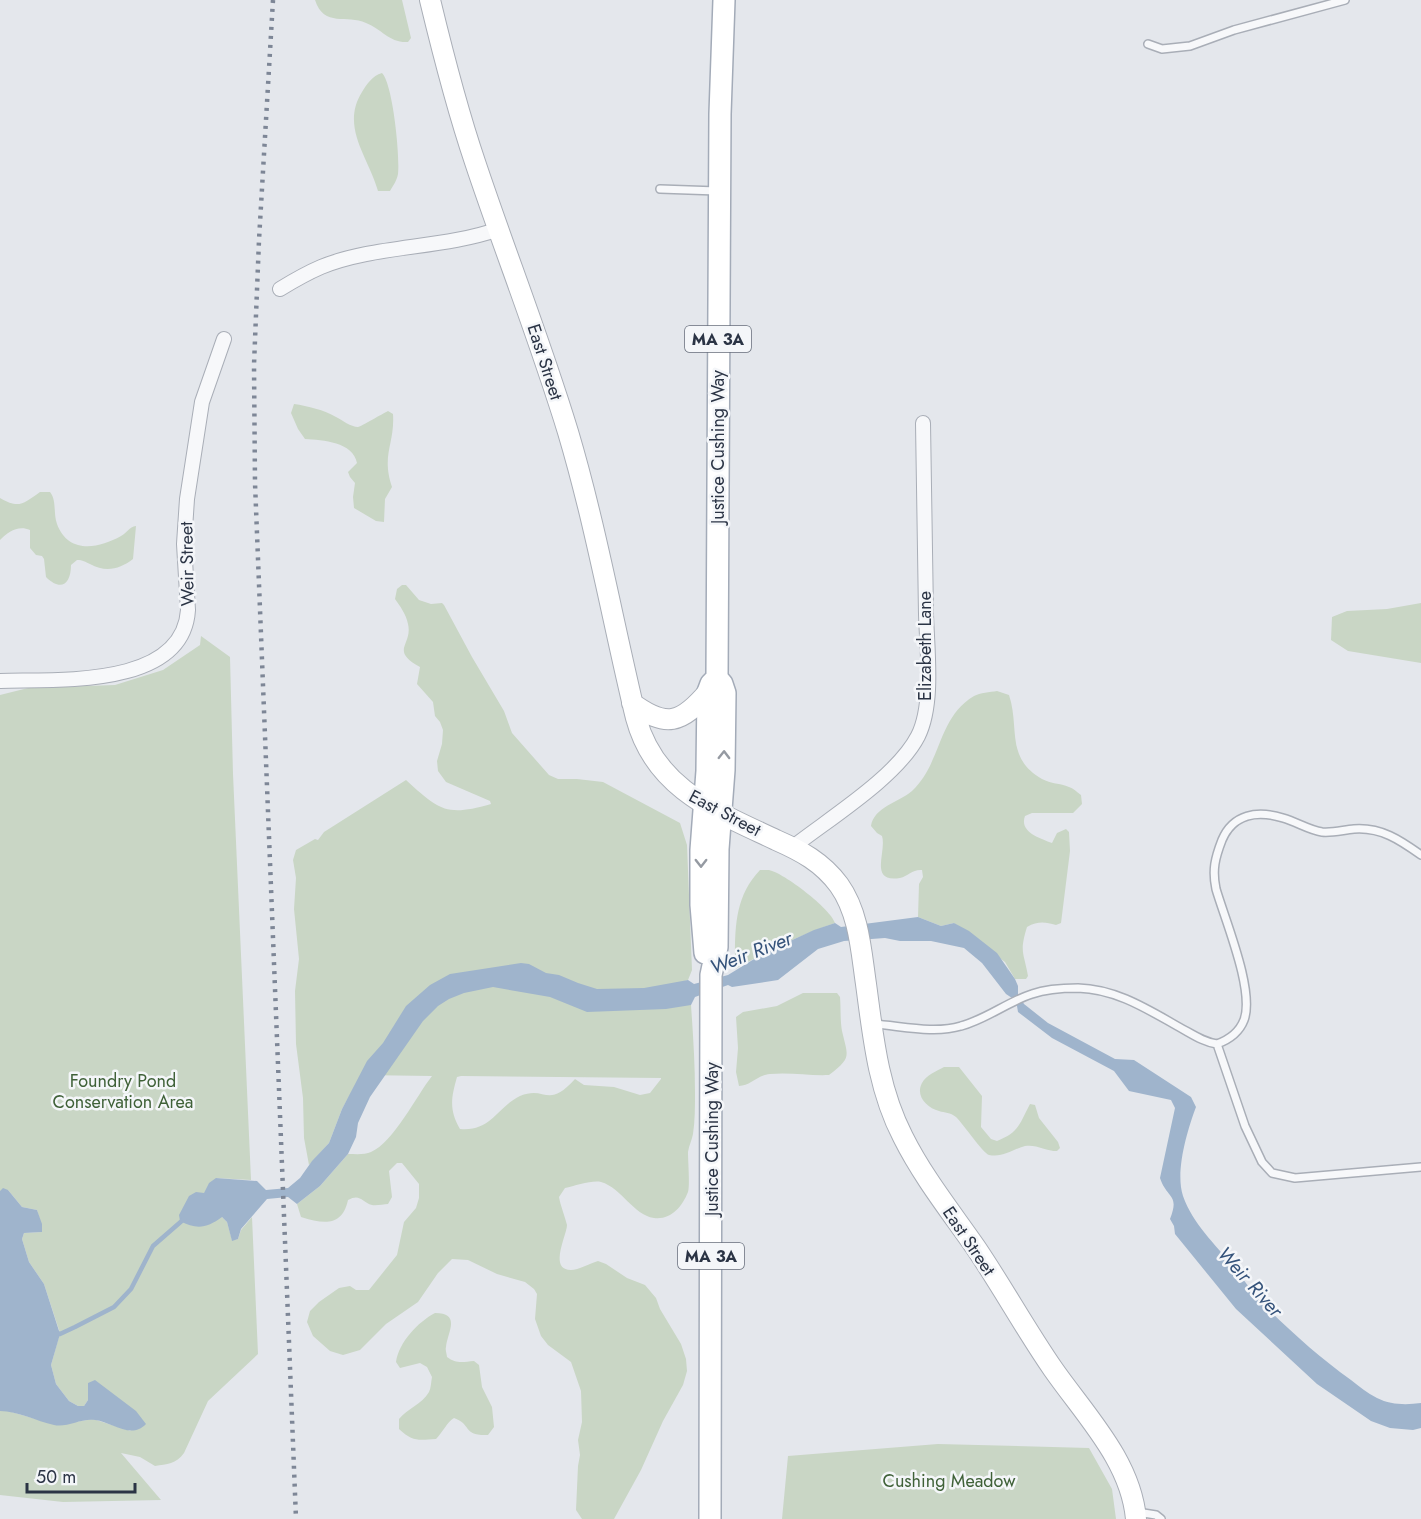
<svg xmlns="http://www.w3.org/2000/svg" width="1421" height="1519" font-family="Jost,sans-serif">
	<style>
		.green { fill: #c9d6c5; fill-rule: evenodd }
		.water { fill: #9fb4cc }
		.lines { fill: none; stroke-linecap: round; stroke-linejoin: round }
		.stream { stroke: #9fb4cc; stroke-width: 4.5 }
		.lane-casing { stroke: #a9aeb7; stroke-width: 10 }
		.street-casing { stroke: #a9aeb7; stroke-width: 16 }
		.secondary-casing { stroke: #a9aeb7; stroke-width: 22 }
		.primary-casing { stroke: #a3abb8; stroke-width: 24 }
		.lane { stroke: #f7f8fa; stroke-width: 7 }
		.street { stroke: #f7f8fa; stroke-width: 14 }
		.secondary { stroke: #fff; stroke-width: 20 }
		.primary { stroke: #fff; stroke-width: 21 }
		.rail { stroke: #7d8696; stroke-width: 4.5; stroke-dasharray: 3 6; stroke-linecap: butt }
		.oneway { stroke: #959aa2 }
		.labels { text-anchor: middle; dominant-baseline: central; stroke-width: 5; stroke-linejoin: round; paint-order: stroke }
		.shield { fill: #f4f6f9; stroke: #676e7b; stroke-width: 1.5 }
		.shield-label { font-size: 16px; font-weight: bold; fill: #2b3445 }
		.street-label { font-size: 18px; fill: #2b3445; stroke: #f4f6f9 }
		.park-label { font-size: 18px; fill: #3f6138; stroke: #f4f6f9 }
		.water-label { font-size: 20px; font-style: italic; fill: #34527a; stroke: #f4f6f9 }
	</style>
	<rect width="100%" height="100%" fill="#e4e7ec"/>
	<!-- green -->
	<path class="green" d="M315,0H402L411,38L408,42C389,43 382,29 366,23C347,14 324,28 315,0Z
		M382,73C393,84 400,157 398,174C397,180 393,186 390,191H378C369,158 340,127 362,92C367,84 372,76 382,73Z
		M294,404C308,406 324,410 336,417C342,420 351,427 358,427C362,426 382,414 388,411L393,414C395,444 381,454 392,487L385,499L384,522L376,521L354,508L353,497L355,483L350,477L348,472L357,463C353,442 323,440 305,439L298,429L291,413Z
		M40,492H50C57,501 53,513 57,524C68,554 98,549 121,536C127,533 129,527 136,526L133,559C120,569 106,573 90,564C85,562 83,560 77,560L71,565C71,584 61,592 46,577L44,559L42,556L36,555L30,548V530C18,525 8,532 0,540V498C19,509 23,504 40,492Z
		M402,585H406L419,600L431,604L442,603L444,605L472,657L504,711L512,733L549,775L558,779H577L603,782L680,823L687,845L692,970L688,980L685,981V1005H691C693,1034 695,1063 695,1092C695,1106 695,1121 693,1134C692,1140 689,1145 688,1152C688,1162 690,1185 688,1192C682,1207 671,1220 654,1218C633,1215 622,1188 601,1182C592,1180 575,1186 565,1188L559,1197C560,1204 566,1220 567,1225C567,1235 548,1270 571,1270C578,1270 591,1263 598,1261L606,1264L627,1278L645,1285L656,1298L660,1309L681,1344L686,1359L687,1371L683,1385L663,1421L641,1470L614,1519H582L576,1510L578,1466L580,1455L578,1440L582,1422L581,1391L571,1362L548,1345L541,1336L535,1319L537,1294L534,1289L525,1282L497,1274L468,1260L452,1259L438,1273L418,1302L386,1324L360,1350L343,1355L330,1351L313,1336L307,1322L310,1311L319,1302L339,1288L350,1286L356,1290H369L397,1255L404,1222L416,1208L419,1198V1184L402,1163H397L389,1171L392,1197L388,1204C384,1204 376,1206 372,1205C362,1202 360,1193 348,1200C342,1227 324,1224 301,1217L297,1204L320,1186L348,1154C355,1154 365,1155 371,1152C393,1143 417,1095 432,1076L361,1075L342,1109L329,1143L309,1165L304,1138L303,1098L296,1044L295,991L299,959L294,909L296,878L293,860L296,850L315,839L318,840L324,832L406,780C439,810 446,817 491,804L490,801L446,782L438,771L437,761L442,744L443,730L440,722L435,716L433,702L417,684L420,667C389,650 413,645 408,624C406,614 400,606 395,599L397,589ZM461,1076L661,1078V1079L650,1093L640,1095L614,1087L584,1085L575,1079C547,1110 546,1085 520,1096C497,1107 491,1132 460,1129C449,1110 451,1098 457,1077Z
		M1421,603V663L1348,651L1331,640L1332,617L1347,611L1387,609Z
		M201,636L230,657L233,774L251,1180L216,1178L222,1217L227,1222L232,1240L238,1239L241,1230L252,1217L258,1354L208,1401L184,1453C176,1464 167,1464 155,1466L140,1457L121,1453L161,1500L63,1502L0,1495V1411H8L57,1425L93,1419L131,1431L88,1383V1400L84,1406H78L69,1401L56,1384L51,1365L60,1333L44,1284L29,1262L22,1239L24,1233L42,1232L41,1224L37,1210L22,1207L8,1190L0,1191V695L28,688L115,685L163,670L200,645Z
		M997,691L1009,695C1020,728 1005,758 1042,779C1051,784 1060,783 1069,787C1073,788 1077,792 1081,795L1082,804L1073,813H1032L1025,816C1019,832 1040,838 1052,843L1057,833L1066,829L1069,832L1070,851L1061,923L1056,925C1045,922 1038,921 1027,927C1019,953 1024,952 1028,976L1026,979H1015L1005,962L954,923L941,926L918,917L919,884L923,877L922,870C913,869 908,876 900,878C868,883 887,852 882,836L877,833L871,826C874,807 899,802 912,791C942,763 937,718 974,696C980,693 990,692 997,691Z
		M760,870C763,870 766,870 769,870C784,873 831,909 835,923C800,935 767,951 735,969C735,933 733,898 760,870Z
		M803,993H837L840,997C841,1008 840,1020 842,1031C848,1057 852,1057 829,1075C810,1076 790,1072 770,1074C758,1075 750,1086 739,1086L736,1072L738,1048L736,1017L743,1012L777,1006Z
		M944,1067H959L982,1096L981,1127L991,1139L997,1141C1019,1132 1019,1125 1030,1104L1035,1105L1039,1118L1058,1142L1060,1148L1057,1151C1046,1151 1036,1144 1025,1146C1013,1149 1003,1158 989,1155C984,1154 963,1124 956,1117C950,1112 945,1113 939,1111C927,1108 915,1096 922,1083C926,1075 937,1071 944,1067Z
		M435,1313C462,1313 447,1333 446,1347C445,1350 447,1354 447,1357C456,1364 463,1362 474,1361L479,1365L482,1387L492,1407L494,1427L488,1435C462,1436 472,1424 454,1418C447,1422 443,1432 436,1439C418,1440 413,1442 399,1429V1419C407,1409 422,1404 429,1392C431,1388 431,1382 432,1377L427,1367L420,1363L400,1368L396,1362C399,1342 418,1322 435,1313Z
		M938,1444L1089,1448L1112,1489L1116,1519H782L788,1456Z"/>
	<!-- water -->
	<path class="water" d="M918,917L941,926L954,923L969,931L997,953L1015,979L1018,986V994L1024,1004L1048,1023L1115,1059L1134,1060L1191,1097L1196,1107C1187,1131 1175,1172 1183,1196C1193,1224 1215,1244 1233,1266C1243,1278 1251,1291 1261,1302C1289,1330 1319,1357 1351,1380C1359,1386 1367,1393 1377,1398C1391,1405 1406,1405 1421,1403V1428L1413,1430L1390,1428L1371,1421L1317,1384L1236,1309L1175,1234L1174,1226L1170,1219C1180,1194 1167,1199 1160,1178L1175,1108L1171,1100L1129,1091L1114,1071L1052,1038L1018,1012L1017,1006L1012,998L1006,994L982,963L964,948L931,941H900L885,938L844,941L818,949L778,980L732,987L728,985L695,997L691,1005L666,1009L587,1012L550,997L493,987L464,993L449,999L438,1006L423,1021L370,1097L358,1123L356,1137L348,1154L320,1186L297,1204L288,1197L267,1199L241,1229L238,1239L232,1241L227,1222L222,1217C207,1228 197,1230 180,1221L179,1215L189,1196L196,1192L204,1193L209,1183L216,1178L257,1181L266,1190L288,1188L300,1178L312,1161L329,1143L342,1109L367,1061L383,1043L406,1006L430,985L450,974L521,963L529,964L546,973L559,975L578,983L597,989L644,988L688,980L694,984L728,975L764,953L814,930L835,923L841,927Z
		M3,1188L8,1190L22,1207L37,1210L42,1224V1232L24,1233L22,1239L29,1262L44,1284L60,1334L51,1365L56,1384L69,1401L78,1406H84L88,1400V1383L95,1380L136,1411L146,1424C131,1440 112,1422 95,1420C81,1418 67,1428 54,1425C36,1421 18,1411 0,1411V1191Z"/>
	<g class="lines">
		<!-- stream -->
		<path class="stream" d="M57,1333L60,1334L75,1327L114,1307L131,1289L153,1246L184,1219"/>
		<!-- lane casing -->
		<g class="lane-casing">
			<path id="lane" d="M1148,44L1162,49L1190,46L1234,30L1345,0
				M660,189L717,191
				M874,1024C902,1026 934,1034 961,1026C987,1019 1007,1002 1032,994C1046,989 1063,988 1078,988C1116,989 1147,1009 1179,1027C1192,1034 1203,1042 1217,1044C1228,1040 1239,1033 1244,1020C1255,991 1225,920 1216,889C1212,870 1215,858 1222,840C1233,814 1257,810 1283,818C1297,822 1309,830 1322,832C1333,833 1343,830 1354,829C1381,827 1400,840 1421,855
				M1217,1044L1245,1126L1262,1162L1272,1173L1295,1178L1421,1167
				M1137,1512L1156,1515L1161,1519"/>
		</g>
		<!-- street casing -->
		<g class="street-casing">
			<path id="street" d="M280,289C293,281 307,273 321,267C375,245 442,249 499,229
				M0,681C55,679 183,689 188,610L184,544L187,499L202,402L224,339
				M793,847C830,818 897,777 918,736C934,704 927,650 926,614C925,551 924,487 923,423"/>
		</g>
		<!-- secondary casing -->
		<g class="secondary-casing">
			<path id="secondary" d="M430,0C443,54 457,109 475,162C505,252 540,340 568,432C596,526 613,623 636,718C655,789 715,811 776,840C801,851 822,862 839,885C859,913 861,950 866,984C873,1036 878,1089 903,1137C923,1177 951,1212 976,1248C1003,1288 1026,1330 1053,1369C1085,1415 1131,1461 1136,1519
				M632,703C666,728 681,724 708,692"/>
		</g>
		<!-- primary casing -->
		<g class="primary-casing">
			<path id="primary" d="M705,953L701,905V850L707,771L708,692L711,684L717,678
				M710,1519L711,975L717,947L718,849L724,770L725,693L722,684L717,678L720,114L724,0"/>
		</g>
		<!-- lane -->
		<use href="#lane" class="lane"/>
		<!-- street -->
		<use href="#street" class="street"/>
		<!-- secondary -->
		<use href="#secondary" class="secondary"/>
		<!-- primary -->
		<use href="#primary" class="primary"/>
		<!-- rail -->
		<path class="rail" d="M273,0L259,240L254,365L255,483L296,1519"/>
	</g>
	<!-- one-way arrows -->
	<defs><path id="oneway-chevron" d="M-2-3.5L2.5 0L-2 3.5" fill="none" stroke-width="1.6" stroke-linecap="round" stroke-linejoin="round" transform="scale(1.5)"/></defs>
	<g class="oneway">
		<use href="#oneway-chevron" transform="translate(724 755) rotate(-89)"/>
		<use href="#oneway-chevron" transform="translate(701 863) rotate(90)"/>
	</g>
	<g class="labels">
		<!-- shield labels -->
		<g class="shield">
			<rect x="685" y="326" width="66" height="26" rx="4.5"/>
			<rect x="678" y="1243" width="66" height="26" rx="4.5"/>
		</g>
		<g class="shield-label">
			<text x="718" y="339">MA 3A</text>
			<text x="711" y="1256">MA 3A</text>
		</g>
		<!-- street labels -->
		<g class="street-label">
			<text transform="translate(545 362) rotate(72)">East Street</text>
			<text transform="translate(718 447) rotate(-90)">Justice Cushing Way</text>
			<text transform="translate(187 564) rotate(-91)">Weir Street</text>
			<text transform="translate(925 646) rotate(-90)">Elizabeth Lane</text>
			<text transform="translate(725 813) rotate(28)">East Street</text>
			<text transform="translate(712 1139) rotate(-90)">Justice Cushing Way</text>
			<text transform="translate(969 1241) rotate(56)">East Street</text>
		</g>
		<!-- park labels -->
		<g class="park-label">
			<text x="123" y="1081">Foundry Pond<tspan x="123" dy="21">Conservation Area</tspan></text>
			<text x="949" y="1481">Cushing Meadow</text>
		</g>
		<!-- water labels -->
		<g class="water-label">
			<text transform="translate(751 953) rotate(-21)">Weir River</text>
			<text transform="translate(1250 1282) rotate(48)">Weir River</text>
		</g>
	</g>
	<!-- scale -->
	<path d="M27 1483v9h108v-9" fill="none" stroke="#2b3445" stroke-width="3"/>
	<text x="36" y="1483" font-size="18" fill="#2b3445" stroke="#f4f6f9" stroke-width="4.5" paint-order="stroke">50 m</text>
</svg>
